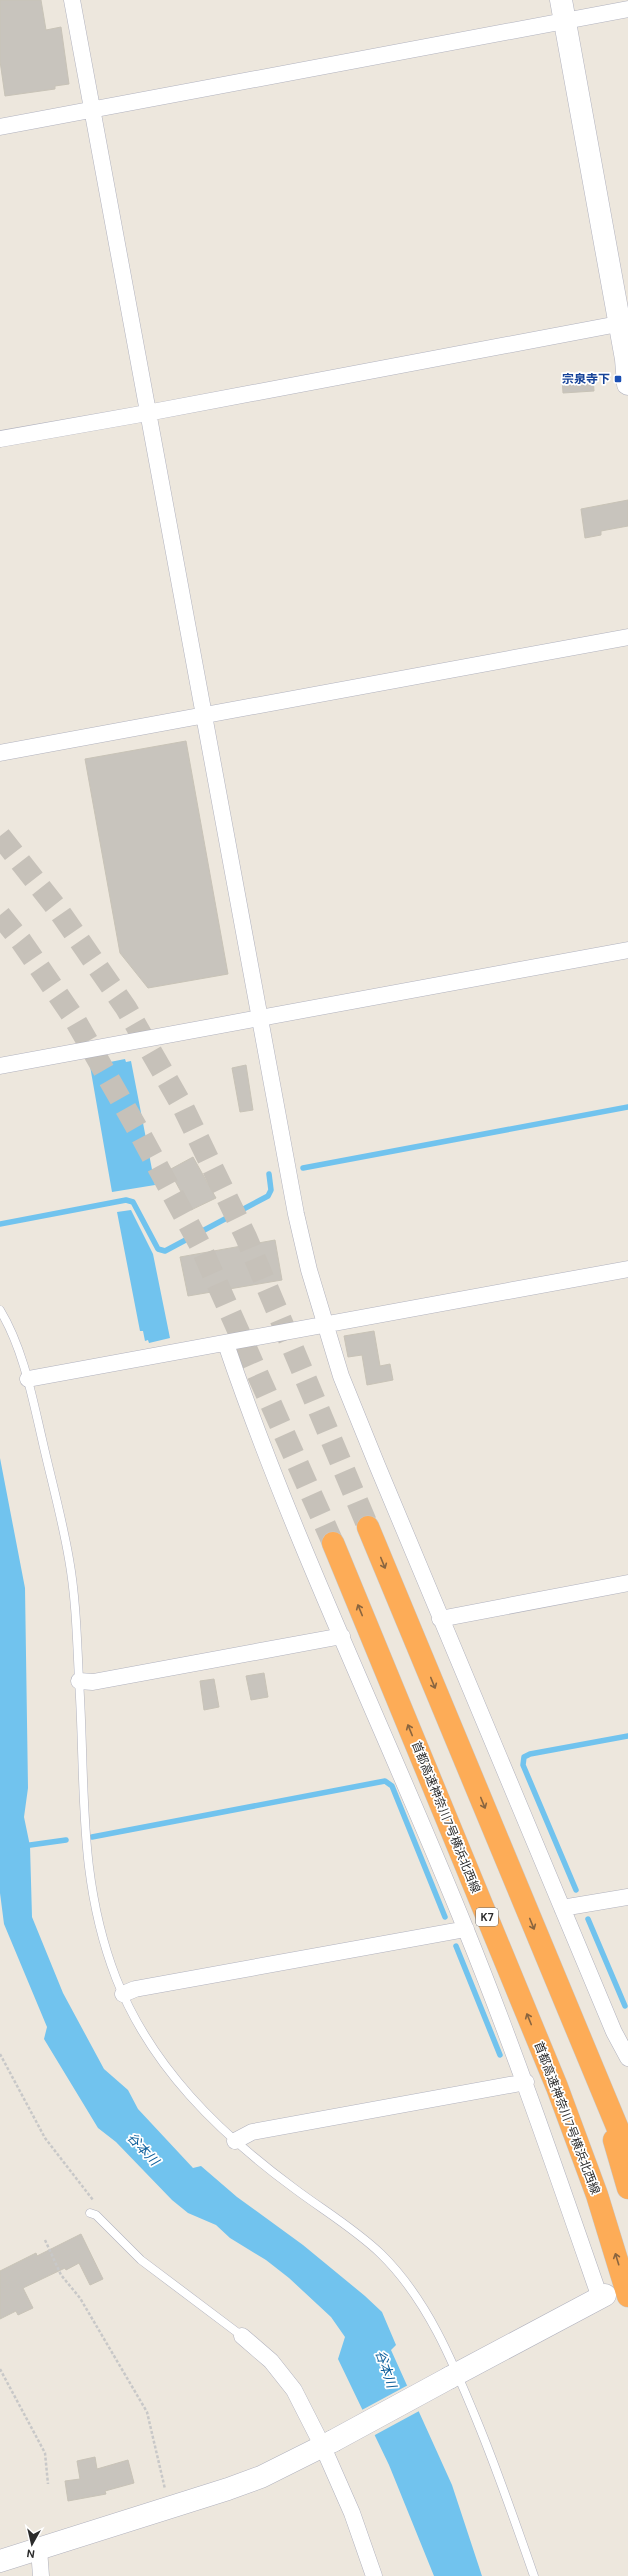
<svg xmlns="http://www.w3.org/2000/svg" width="628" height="2576" font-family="'DM Sans','Noto Sans JP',sans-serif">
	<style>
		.water { fill: #71c3ee }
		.pier { fill: #ede7dd }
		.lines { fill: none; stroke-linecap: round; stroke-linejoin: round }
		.stream { stroke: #71c3ee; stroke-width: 5.5 }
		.building { fill: #c8c4bd; stroke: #c8c3b7 }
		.highway-tunnel { stroke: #c6c1b9; stroke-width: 22; stroke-dasharray: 22 11; stroke-linecap: butt }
		.lane-casing { stroke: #b1b2be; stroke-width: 9 }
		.street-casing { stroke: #b1b2be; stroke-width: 17 }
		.secondary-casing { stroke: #b1b2be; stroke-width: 23 }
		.highway-casing { stroke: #c8c8c8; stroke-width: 23 }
		.path { stroke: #c8c8c8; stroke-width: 2.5; stroke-dasharray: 3 2; stroke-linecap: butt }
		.lane { stroke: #fff; stroke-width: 8 }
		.street { stroke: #fff; stroke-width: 16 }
		.secondary { stroke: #fff; stroke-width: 22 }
		.highway { stroke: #fdac57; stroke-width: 22 }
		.secondary-bridge-casing { stroke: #b1b2be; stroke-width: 23; stroke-linecap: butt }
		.secondary-bridge { stroke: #fff; stroke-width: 22 }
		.oneway { stroke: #8a653f }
		.transit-dot { fill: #1a4fb4; stroke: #fff; stroke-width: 1.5 }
		.labels { text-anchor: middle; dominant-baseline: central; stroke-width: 3.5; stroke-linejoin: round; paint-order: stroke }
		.shield { fill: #fff; stroke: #6b6b6b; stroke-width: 1 }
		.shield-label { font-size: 11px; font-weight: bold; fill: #2b2b2b }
		.transit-label { font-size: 12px; font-weight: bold; fill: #164399; stroke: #fff; text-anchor: end }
		.street-label { font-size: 12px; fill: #2b2b2b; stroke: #fff }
		.water-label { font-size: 13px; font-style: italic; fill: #0e609c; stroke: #fff }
	</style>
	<rect width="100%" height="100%" fill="#ede7dd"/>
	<!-- water -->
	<path class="water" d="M125,1059L126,1062L131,1061L155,1185L112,1192L90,1066Z
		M131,1210L153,1254L170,1338L149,1343L148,1340L145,1341L143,1331H140L117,1212Z
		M0,1458L25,1588L28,1788L24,1817L30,1846L32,1917L63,1993L104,2069L128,2090L138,2109L193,2168L201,2166L237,2197L303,2245L365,2296L382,2312L396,2345L391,2350L452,2485L482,2576H434L389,2465L338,2359L345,2337L331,2317L289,2278L266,2260L230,2238L216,2225L188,2213L172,2200L116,2142L98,2128L44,2039L47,2027L4,1924L0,1893Z"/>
	<!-- pier -->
	<path class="pier" d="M410,2384L421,2410L373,2436L360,2411Z"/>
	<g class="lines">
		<!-- stream -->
		<path class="stream" d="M303,1168L628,1107
			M0,1224L126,1200L133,1202L158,1249L165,1251L268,1196L271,1190L269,1174
			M92,1837L385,1781L392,1786L445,1917
			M23,1846L66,1840
			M576,1890L523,1765L524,1757L530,1754L628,1736
			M588,1919L625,2006
			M456,1946L500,2055"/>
	</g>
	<!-- building -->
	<path class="building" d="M0,0H41L46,30L61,27L69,84L55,86V89L5,96L0,61Z
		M593,375L594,391L563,393L562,378Z
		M628,500V526L601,531V535L585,538L581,509Z
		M186,741L228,974L148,988L120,953L85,759Z
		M246,1065L253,1110L240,1112L232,1068Z
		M193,1157L216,1198L191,1210L169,1170Z
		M275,1240L282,1280L188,1296L180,1257Z
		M374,1331L380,1366L390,1364L393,1380L367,1385L362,1355L348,1357L344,1336Z
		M264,1673L268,1697L251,1700L246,1676Z
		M214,1679L219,1707L204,1710L200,1681Z
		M81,2234L103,2279L90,2285L79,2263L66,2270L65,2268L23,2288L33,2308L18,2315L16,2311L0,2319V2271L36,2253L37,2256Z
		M95,2457L97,2469L128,2460L134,2483L105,2491L106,2494L68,2501L65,2481L80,2479L77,2461Z"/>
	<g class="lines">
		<!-- highway-tunnel -->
		<path class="highway-tunnel" d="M0,836L59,911L126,1008L184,1109L246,1237L368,1527
			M0,915L21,941L74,1018L138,1130L200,1245L333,1543"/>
		<!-- lane casing -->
		<g class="lane-casing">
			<path id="lane" d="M0,1310C23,1348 32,1396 42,1439C51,1479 62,1518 69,1559C76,1598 77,1640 79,1680C86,1785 77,1877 116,1978C151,2067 219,2133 295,2189C323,2210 355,2229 381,2254C427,2299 453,2362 477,2421C498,2472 516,2524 534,2576
				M90,2213L96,2215L141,2260L242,2336"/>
		</g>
		<!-- street casing -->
		<g class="street-casing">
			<path id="street" d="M72,0L296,1214L309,1270L341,1376L377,1465L614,2032L628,2058
				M0,127L628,9
				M0,439L147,413L618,324
				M0,753L628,637
				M0,1066L628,950
				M226,1344C294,1544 387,1734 466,1930C515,2051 557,2174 600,2298
				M28,1379L628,1269
				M440,1619L628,1583
				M79,1681L93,1682L342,1636
				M562,1908L628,1897
				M123,1994L135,1989L466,1929
				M235,2141L252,2132L526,2082
				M242,2336L271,2361L294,2390L323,2447L352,2513L374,2576
				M39,2549L41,2576"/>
		</g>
		<!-- secondary casing -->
		<g class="secondary-casing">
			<path id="secondary" d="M561,0L626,359L628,384
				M449,2378L605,2295
				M0,2561L228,2489L261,2477L333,2441"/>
		</g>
		<!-- highway casing -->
		<g class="highway-casing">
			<path id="highway" d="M368,1527L628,2153
				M333,1543L557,2087L597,2195L628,2296
				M614,2140L628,2188"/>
		</g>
		<!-- path -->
		<path class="path" d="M0,2054L45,2138L93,2200
			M45,2240L61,2275L80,2298L147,2412L165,2489
			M0,2369L45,2453L48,2484"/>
		<!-- lane -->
		<use href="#lane" class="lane"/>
		<!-- street -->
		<use href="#street" class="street"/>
		<!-- secondary -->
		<use href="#secondary" class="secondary"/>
		<!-- highway -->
		<use href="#highway" class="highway"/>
		<!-- secondary-bridge casing -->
		<g class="secondary-bridge-casing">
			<path id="secondary-bridge" d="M333,2441L449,2378"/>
		</g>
		<!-- secondary-bridge -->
		<use href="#secondary-bridge" class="secondary-bridge"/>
	</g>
	<!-- one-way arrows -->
	<defs><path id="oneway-shaft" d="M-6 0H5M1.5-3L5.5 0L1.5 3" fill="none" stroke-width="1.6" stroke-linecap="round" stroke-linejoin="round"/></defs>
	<g class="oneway">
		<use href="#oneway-shaft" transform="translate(383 1563) rotate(68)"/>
		<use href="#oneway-shaft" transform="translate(360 1610) rotate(-112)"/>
		<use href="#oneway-shaft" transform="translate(433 1683) rotate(68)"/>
		<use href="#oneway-shaft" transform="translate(410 1730) rotate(-112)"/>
		<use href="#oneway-shaft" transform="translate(483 1803) rotate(68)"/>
		<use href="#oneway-shaft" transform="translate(532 1924) rotate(68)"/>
		<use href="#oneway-shaft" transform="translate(529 2019) rotate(-112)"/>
		<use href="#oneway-shaft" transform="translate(617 2259) rotate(-107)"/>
	</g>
	<!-- markers -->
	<rect class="transit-dot" x="614" y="375" width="8" height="8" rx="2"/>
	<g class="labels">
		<!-- shield labels -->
		<rect class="shield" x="476" y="1908" width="22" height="18" rx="3"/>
		<g class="shield-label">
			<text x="487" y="1917">K7</text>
		</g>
		<!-- transit labels -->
		<g class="transit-label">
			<text x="610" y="379">宗泉寺下</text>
		</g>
		<!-- street labels -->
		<g class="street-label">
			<text transform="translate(446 1817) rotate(68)">首都高速神奈川7号横浜北西線</text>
			<text transform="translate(567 2118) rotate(69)">首都高速神奈川7号横浜北西線</text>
		</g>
		<!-- water labels -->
		<g class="water-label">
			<text transform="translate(143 2149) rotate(47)">谷本川</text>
			<text transform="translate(386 2369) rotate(71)">谷本川</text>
		</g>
	</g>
	<!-- north arrow -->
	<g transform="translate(32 2544) rotate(188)" stroke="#ffffff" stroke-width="3" paint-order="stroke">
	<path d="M0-3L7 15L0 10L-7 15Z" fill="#2b2b2b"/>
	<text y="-6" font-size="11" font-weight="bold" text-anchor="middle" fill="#2b2b2b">N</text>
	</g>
</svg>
